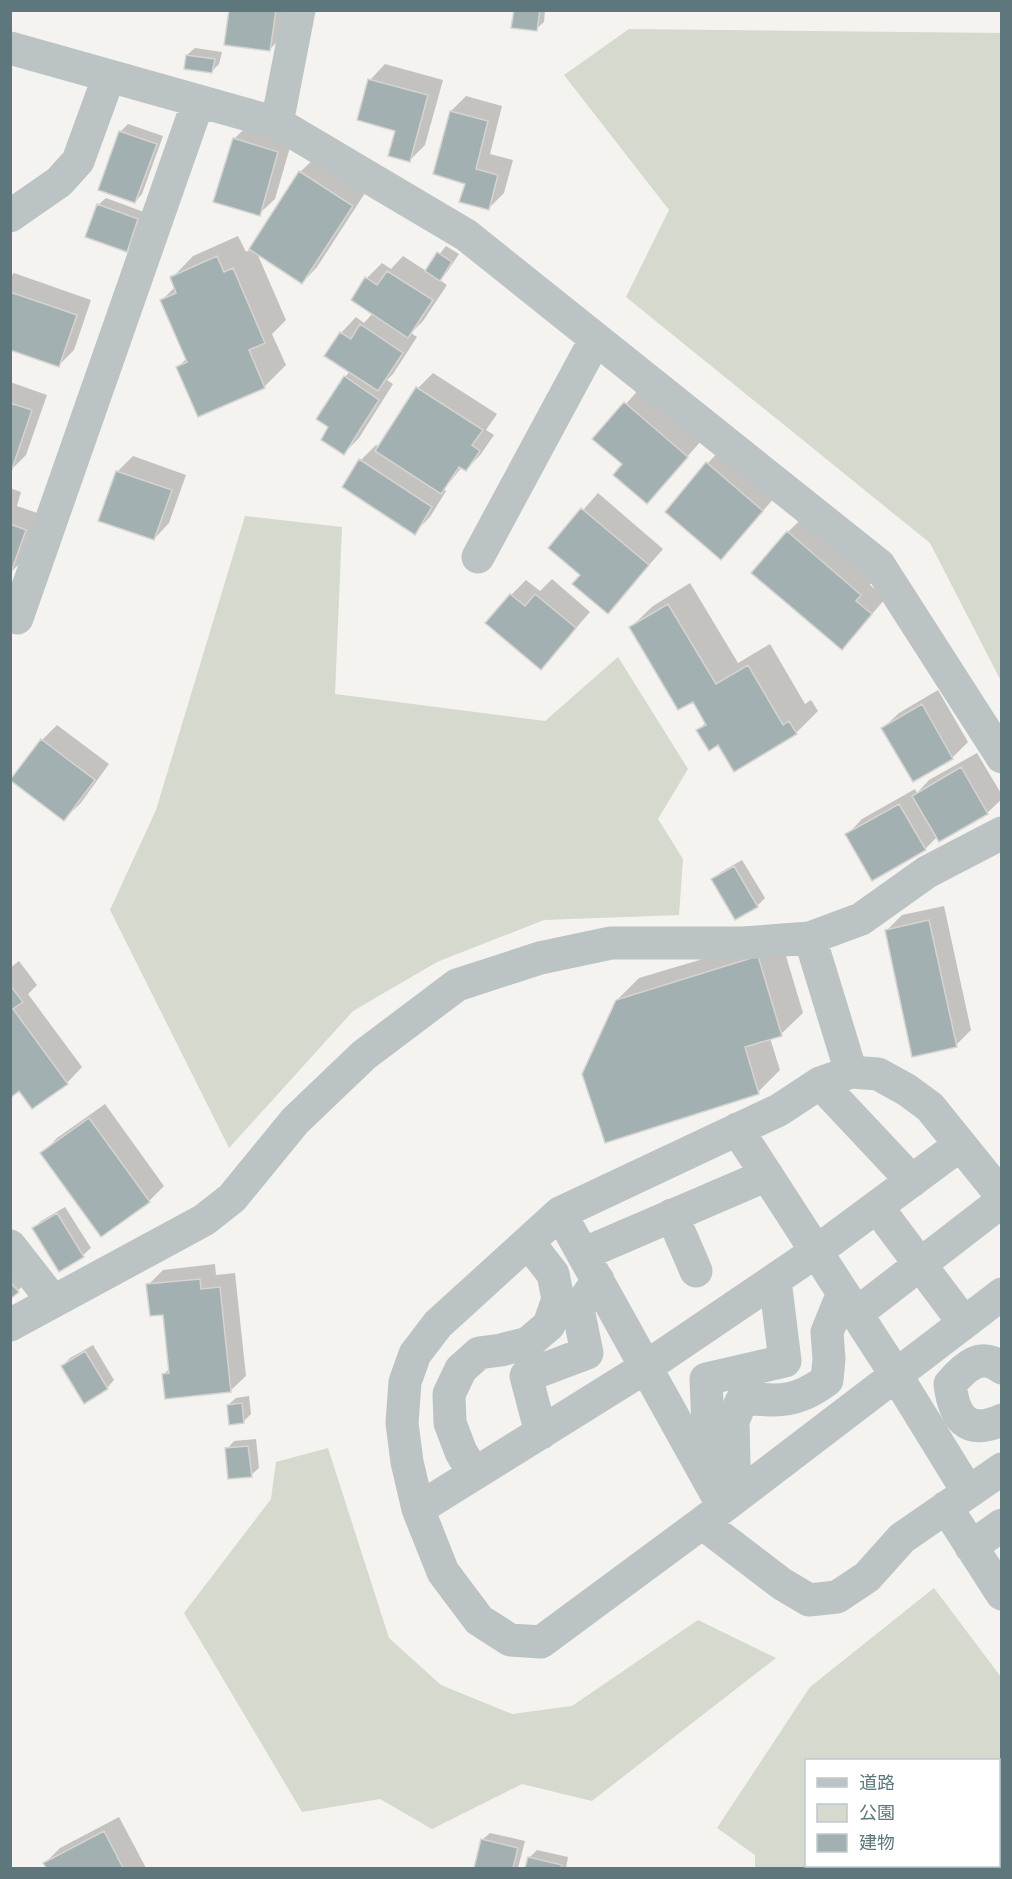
<svg xmlns="http://www.w3.org/2000/svg" width="1012" height="1879" font-family="'IBM Plex Sans','Noto Sans JP',sans-serif">
	<style>
		.green { fill: #d5d9ce; fill-rule: evenodd }
		.shadow { fill: #0003 }
		.building { fill: #a3b0b2; stroke: #d5d4d2; stroke-width: 1.5 }
		.lines { fill: none; stroke-linecap: round; stroke-linejoin: round }
		.minor { stroke: #bcc3c5; stroke-width: 33 }
	</style>
	<rect width="100%" height="100%" fill="#f4f3ef"/>
	<!-- green -->
	<path class="green" d="M629,29L1001,33V681L930,543L626,297L669,210L564,75Z
		M245,516L342,527L335,694L545,721L618,657L688,769L658,819L683,859L679,915L544,920L437,962L353,1011L229,1148L110,910L156,810Z
		M328,1448L389,1638L441,1685L512,1714L572,1706L698,1620L776,1658L592,1801L522,1784L432,1829L380,1799L302,1812L184,1613L271,1499L276,1462Z
		M934,1588L1001,1677V1868H755V1855L717,1828L810,1687ZM806,1760H998V1866H806Z"/>
	<!-- shadow -->
	<path class="shadow" d="M231,10H288L285,34L269,50Z
		M515,10H545L544,22L536,29Z
		M195,48L222,52L219,64L212,71L187,55Z
		M385,64L443,80L425,145L410,160L397,130L370,80Z
		M466,96L502,106L490,154L513,160L504,193L489,208L466,183L451,111Z
		M128,124L163,136L142,194L135,202L120,132Z
		M249,124L293,137L275,199L259,214L234,139Z
		M316,157L367,190L317,267L302,283L257,253L286,320L272,334L286,365L264,387L178,367L187,358L162,300L175,287L172,278L193,256L238,236L246,252L251,249L300,172Z
		M106,198L144,212L134,242L127,250L98,205Z
		M446,246L459,254L447,272L440,280L447,285L423,321L411,333L417,337L393,374L387,380L393,384L359,438L344,453L330,427L345,377L350,371L341,333L356,317L364,323L373,313L367,278L382,263L391,269L403,256L426,271Z
		M14,273L91,300L74,350L58,366L10,349V277Z
		M433,373L497,414L486,430L494,435L481,454L466,470L462,467L444,489L446,491L430,517L414,533L361,460L376,445L379,447L418,388Z
		M10,382L47,395L26,455L11,470Z
		M640,388L702,440L647,502L624,464L595,439Z
		M722,448L777,495L721,558L707,464Z
		M133,456L186,475L169,523L154,539L117,472Z
		M10,488L21,492L17,506L40,514L25,558L10,573Z
		M598,493L663,549L608,612L582,575L550,548Z
		M803,517L875,579L870,585L886,598L842,648L788,532Z
		M552,579L590,612L541,668L511,595L526,580L540,591Z
		M690,583L738,663L770,644L805,704L811,700L818,711L796,733L718,743L698,731L706,722L693,700L631,627L653,606Z
		M938,690L968,742L952,758L914,780L883,728L899,713Z
		M57,725L109,764L80,804L64,819L42,740Z
		M977,753L1002,795V799L987,813L940,840L938,836L925,849L847,835L862,819L915,789L917,793L929,780Z
		M742,860L765,898L757,906L736,918L713,880L721,872Z
		M944,906L971,1030L956,1045L886,931L902,915Z
		M780,936L803,1013L781,1034L770,1038L780,1070L758,1092L617,1000L639,978Z
		M19,961L37,985L28,994L82,1067L67,1083L20,1089L10,1096V968Z
		M105,1104L164,1186L149,1201L42,1154L57,1138Z
		M65,1207L91,1248L83,1255L60,1270L33,1229L41,1221Z
		M215,1264L216,1275L235,1273L246,1376L230,1391L164,1374L170,1368L164,1313L148,1285L163,1270Z
		M10,1265L25,1284L10,1297Z
		M93,1345L114,1380L107,1388L63,1366L70,1358Z
		M249,1396L251,1414L243,1422L228,1405L236,1398Z
		M256,1439L259,1468L251,1475L227,1449L234,1441Z
		M119,1817L146,1868H48L45,1863L60,1848Z
		M490,1833L525,1841L518,1868H475L482,1840Z
		M537,1850L568,1857L566,1868H526L529,1858Z"/>
	<!-- building -->
	<path class="building" d="M229,10H276L270,51L224,45Z
		M514,10H540L537,31L511,28Z
		M186,55L215,59L212,73L184,69Z
		M368,79L428,95L410,162L388,156L395,131L357,120Z
		M450,111L488,121L476,169L498,175L489,210L459,202L465,184L433,174Z
		M119,131L157,144L135,203L98,190Z
		M233,138L278,152L260,216L213,202Z
		M299,171L353,206L302,284L249,249Z
		M97,204L138,219L127,252L85,237Z
		M437,252L452,262L440,281L425,271Z
		M217,256L224,272L233,268L265,343L249,350L265,388L198,417L176,367L187,362L160,300L176,293L170,277Z
		M387,271L433,300L408,338L351,300L365,277L377,285Z
		M10,292L77,315L59,367L10,350Z
		M360,324L403,353L378,391L324,356L340,332L351,339Z
		M344,376L379,400L344,455L321,440L328,427L316,419Z
		M416,387L483,430L472,445L480,451L466,471L459,467L441,494L375,451Z
		M624,402L688,457L647,504L613,475L622,464L592,439Z
		M10,403L32,410L11,472L10,471Z
		M359,459L432,507L415,535L342,487Z
		M706,462L763,511L721,560L665,512Z
		M116,471L172,490L154,540L98,521Z
		M581,508L649,565L608,614L572,584L580,575L548,548Z
		M10,524L26,530L10,575Z
		M787,531L861,595L856,601L872,614L842,650L751,573Z
		M510,594L525,606L535,594L576,628L541,670L485,623Z
		M668,604L716,684L748,665L783,725L789,721L797,734L734,772L718,745L709,751L696,730L706,725L693,702L678,710L629,627Z
		M922,704L953,759L913,782L881,728Z
		M41,739L95,780L64,821L10,780Z
		M961,767L988,814L939,842L912,796Z
		M899,804L926,850L872,881L845,834Z
		M734,866L758,907L735,920L711,879Z
		M929,920L957,1047L912,1057L885,930Z
		M758,956L782,1036L745,1047L759,1094L605,1143L582,1074L616,1000Z
		M10,985L23,1002L13,1009L68,1084L32,1109L19,1091L10,1098Z
		M89,1118L150,1202L101,1237L40,1153Z
		M57,1213L84,1257L59,1272L32,1228Z
		M200,1279L201,1289L220,1287L231,1392L165,1399L162,1374L169,1373L163,1315L150,1316L146,1284Z
		M10,1282L19,1292L10,1299Z
		M85,1351L108,1389L84,1404L61,1366Z
		M242,1403L244,1423L229,1425L227,1405Z
		M248,1446L252,1477L228,1479L225,1448Z
		M104,1831L123,1868H46L43,1863Z
		M481,1839L518,1848L513,1868H474Z
		M528,1857L562,1865L561,1868H525Z"/>
	<g class="lines">
		<!-- minor -->
		<path class="minor" d="M10,48L277,123L466,235L879,565L1002,757
			M277,123L299,10
			M10,216L59,182L78,161L109,76
			M478,557L595,340
			M10,616L17,618L198,102
			M810,938L851,1072
			M820,1083L912,1181
			M737,1129L896,1375L968,1492
			M1002,1196L930,1107L907,1090L878,1074L851,1072L820,1083L779,1110L560,1213L438,1324L415,1354L405,1382L402,1423L407,1462L418,1509L443,1572L479,1620L510,1640L541,1642L702,1523L1002,1294
			M877,1207L964,1323
			M560,1213L723,1506
			M672,1215L696,1271
			M10,1246L53,1301
			M583,1254L767,1175
			M856,1314L1002,1201
			M10,1325L204,1220L232,1198L295,1121L364,1055L457,985L540,958L611,943H743L810,938L861,919L927,872L1002,833
			M1002,1368C980,1351 964,1368 950,1384C954,1417 966,1436 1002,1420
			M541,1433L526,1376L587,1353L578,1309L598,1280
			M474,1474L461,1452L450,1423L449,1394L461,1369L479,1353L501,1350L528,1343L549,1325L558,1299L553,1274L528,1242
			M710,1475L706,1379L785,1361L775,1280
			M738,1495L734,1464L733,1421L741,1402C756,1397 759,1400 774,1400C795,1400 811,1392 827,1380L829,1359L827,1332L843,1293
			M946,1507L1002,1594
			M418,1509L646,1367L817,1251L960,1145
			M702,1523L782,1584L809,1600L837,1597L867,1577L902,1538L1002,1469
			M971,1547L1002,1525"/>
	</g>
	<!-- border -->
	<rect width="1012" height="1879" fill="none" stroke="#5d777c" stroke-width="24"/>
	<!-- legend -->
	<rect x="805" y="1759" width="195" height="108" fill="#ffffff" stroke="#bec9cb" stroke-width="1.5"/>
	<rect x="817" y="1778" width="30" height="9" fill="#bcc3c5" stroke="#bec9cb" stroke-width="1.5"/>
	<text x="859" y="1789" font-size="18" fill="#5d777c">道路</text>
	<rect x="817" y="1804" width="30" height="18" fill="#d5d9ce" stroke="#bec9cb" stroke-width="1.5"/>
	<text x="859" y="1819" font-size="18" fill="#5d777c">公園</text>
	<rect x="817" y="1834" width="30" height="18" fill="#a3b0b2" stroke="#bec9cb" stroke-width="1.5"/>
	<text x="859" y="1849" font-size="18" fill="#5d777c">建物</text>
</svg>
